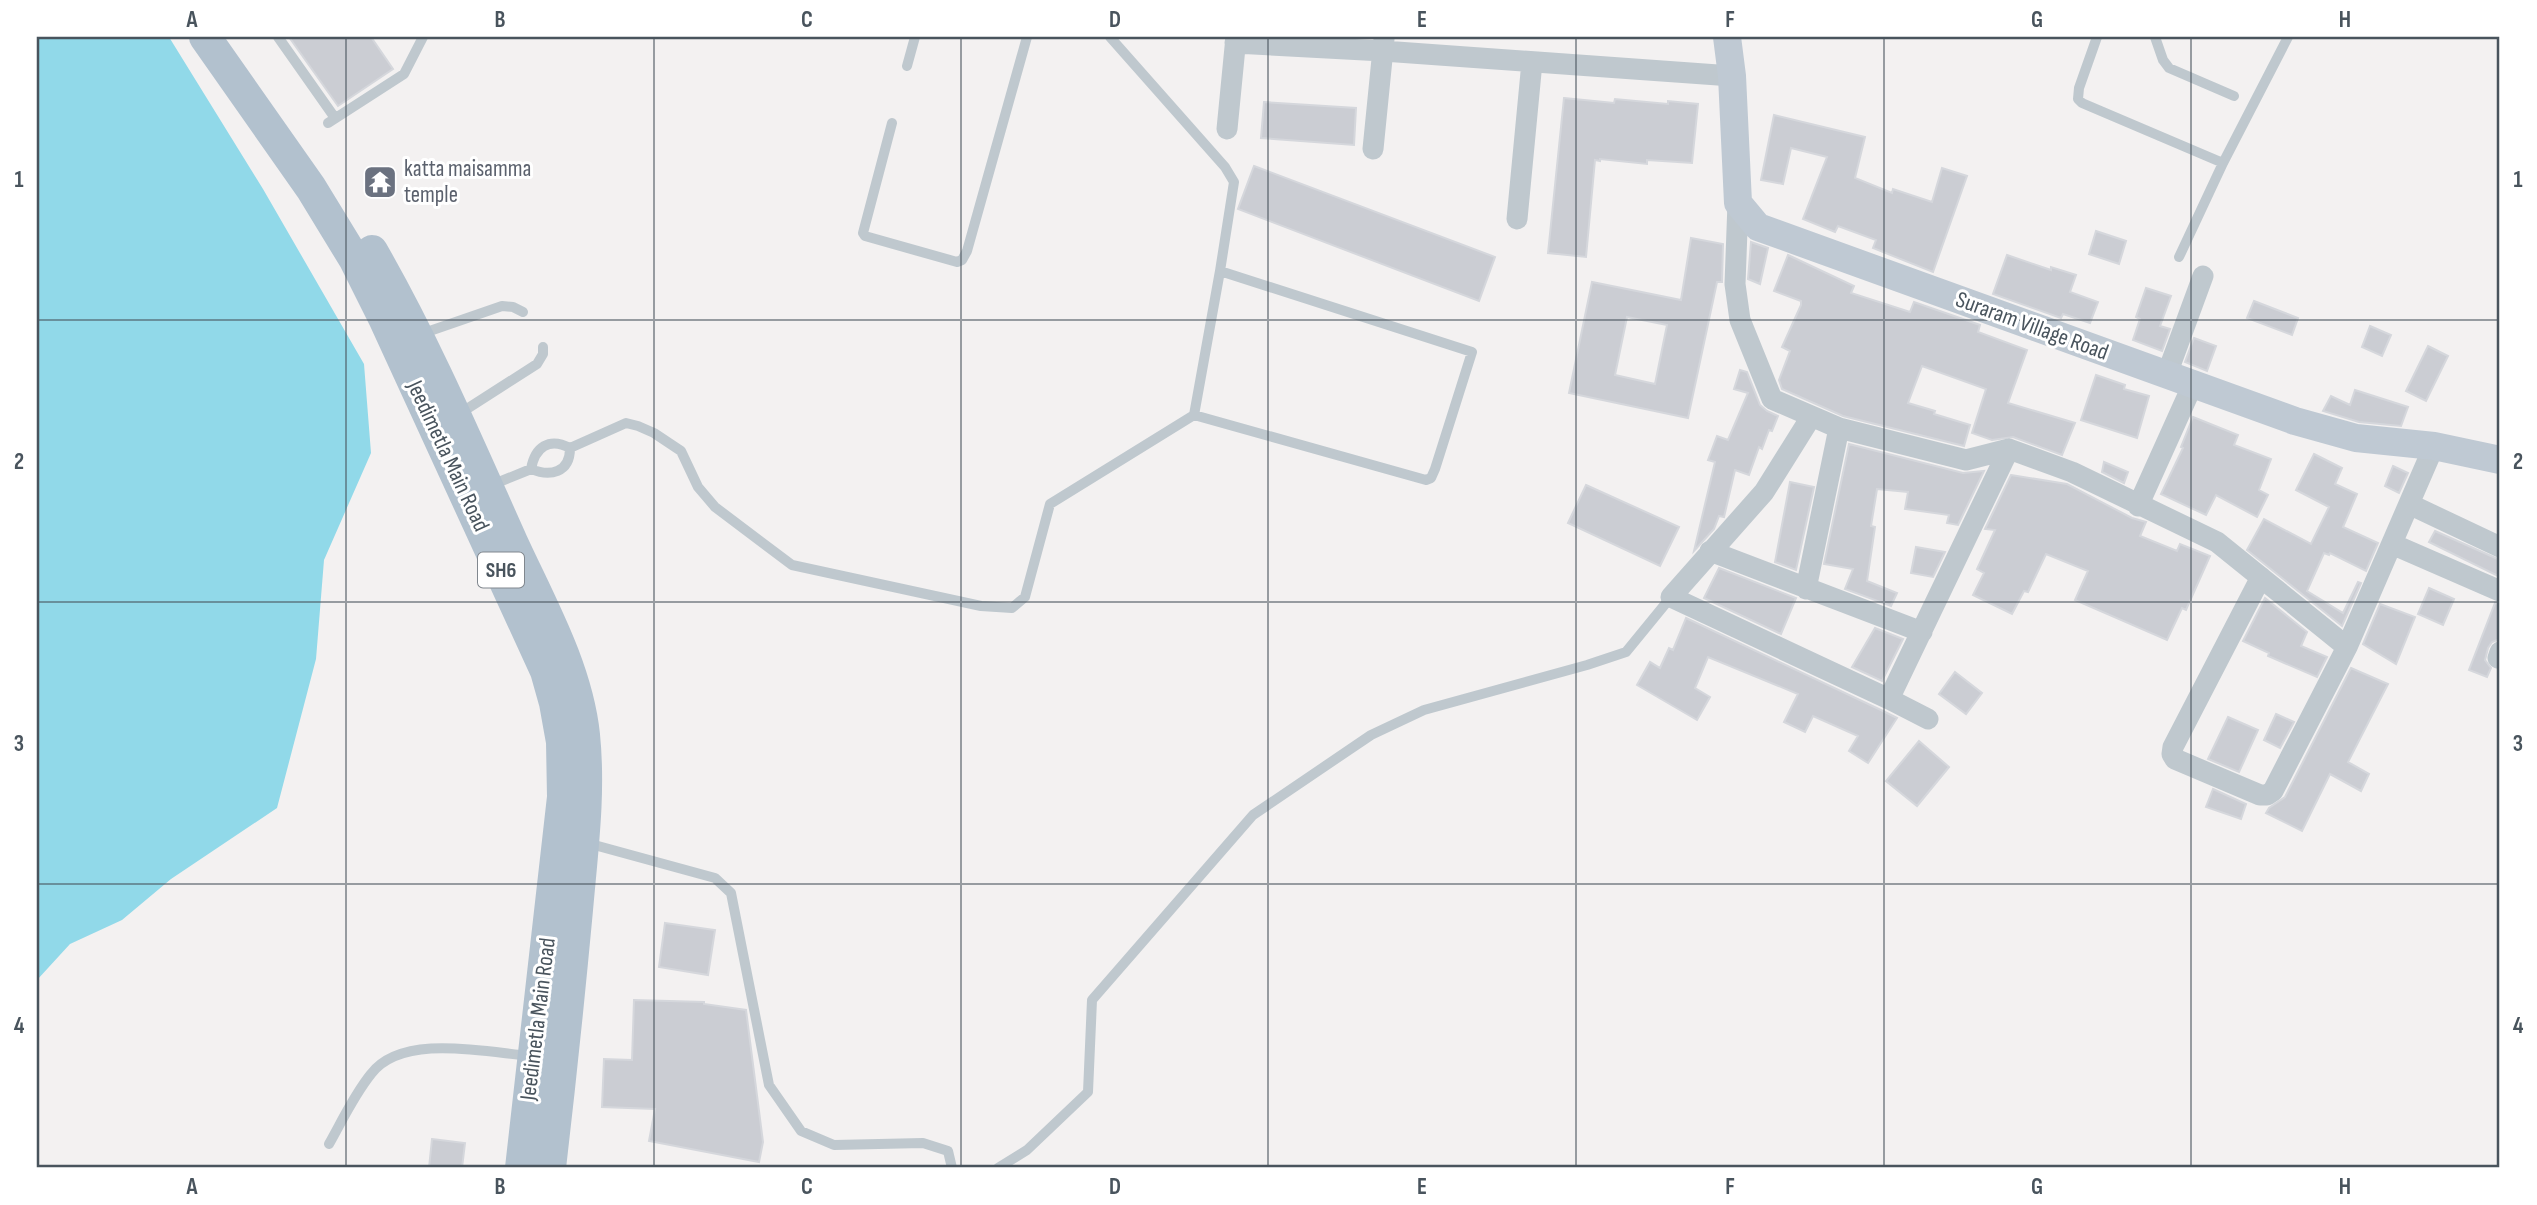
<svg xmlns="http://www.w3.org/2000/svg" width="2537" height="1205" font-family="'Sofia Sans Condensed',sans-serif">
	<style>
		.water { fill: #91d9e9 }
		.building { fill: #cbcdd3; stroke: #d5d7dc; stroke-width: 2; fill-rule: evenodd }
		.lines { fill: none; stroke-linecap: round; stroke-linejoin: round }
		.service { stroke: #bfc8ce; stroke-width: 10 }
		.minor { stroke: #bfc8ce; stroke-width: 21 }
		.secondary { stroke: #bfc9d3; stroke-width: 28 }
		.primary { stroke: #b2c1ce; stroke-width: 32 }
		.grid { fill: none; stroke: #49545d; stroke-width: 2; stroke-opacity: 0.55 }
		.labels { text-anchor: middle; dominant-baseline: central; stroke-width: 6; stroke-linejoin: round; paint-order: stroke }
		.shield { fill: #fff; stroke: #80878e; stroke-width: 2 }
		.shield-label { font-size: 21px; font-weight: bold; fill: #49545d }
		.worship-label { font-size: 23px; fill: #5b616d; stroke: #fff; text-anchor: start }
		.street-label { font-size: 23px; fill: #49545d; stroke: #fff }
		.neatline { fill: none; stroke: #49545d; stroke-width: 2.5 }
		.grid-label { font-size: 23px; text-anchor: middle; font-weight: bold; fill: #49545d }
	</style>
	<rect width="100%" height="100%" fill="#f3f1f1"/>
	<!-- water -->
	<path class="water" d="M37,37H169L263,189L364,364L371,453L324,560L316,659L277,808L171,879L122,920L70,944L37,980Z"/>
	<!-- building -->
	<path class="building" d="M289,37H371L393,69L338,106Z
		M1564,98L1614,103L1615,99L1668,104V101L1698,104L1692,163L1647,160V164L1600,159V161L1595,160L1586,257L1548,253Z
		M1264,102L1356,108L1354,145L1261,138Z
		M1774,115L1865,137L1855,178L1892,193L1893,189L1932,202L1942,168L1967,176L1933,272L1873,248L1876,240L1838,226L1835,232L1803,219L1827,157L1791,148L1783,184L1761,180Z
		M1254,166L1495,257L1479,301L1238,209Z
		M2096,231L2126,241L2119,264L2089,254Z
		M1691,238L1723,244L1722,282H1717L1688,418L1569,393L1592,282L1681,300ZM1627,317L1667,325L1655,384L1615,375Z
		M1751,242L1768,248L1760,284L1748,279Z
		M1788,255L1854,286L1851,293L1910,312L1914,302L1980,325L1978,332L2027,350L2008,403L2075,423L2062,455L2013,437L1992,440L1972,433L1986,389L1922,366L1908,403L1935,411L1934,414L1970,425L1964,446L1843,416L1782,389L1779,380L1790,351L1782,347L1801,305V301L1774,291Z
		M2007,255L2051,270V267L2076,275L2070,292L2098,302L2090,323L2063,314L2061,318L1993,294Z
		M2146,288L2171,296L2160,326L2170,329L2162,351L2133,340L2140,319L2136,317Z
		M2254,301L2298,318L2292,335L2247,318Z
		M2370,326L2391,335L2382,356L2362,347Z
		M2194,338L2216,346L2207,371L2185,362Z
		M2428,346L2448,356L2426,401L2406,391Z
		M1740,370L1747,372L1760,405L1767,411L1778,416L1772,431L1769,430L1762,449L1759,447L1749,475L1735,470L1724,517L1719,516L1714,529L1694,551L1715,462L1708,460L1717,436L1728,440L1748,393L1734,389Z
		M2096,375L2125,385L2124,389L2149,396L2137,438L2081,420Z
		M2355,390L2408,407L2401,426L2359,422L2323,411L2331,396L2350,405Z
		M2193,417L2238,435L2234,445L2271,459L2259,490L2268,495L2257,517L2216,495L2206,515L2161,494L2183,448L2181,447Z
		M1849,444L1963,473L1984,471L1958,525L1947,523L1949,515L1905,509L1908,492L1877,489L1871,526L1875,527L1867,581L1897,593L1891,606L1845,589L1853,569L1824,564Z
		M2314,454L2342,468L2335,484L2357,494L2343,527L2378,543L2366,571L2330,553L2329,555L2324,553L2307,591L2343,613L2358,582L2361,583L2342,626L2247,550L2264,519L2311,544L2329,507L2296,490Z
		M2104,462L2128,472L2124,483L2102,472Z
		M2393,466L2408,473L2399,493L2385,486Z
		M2011,475L2067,484L2132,518L2146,522L2140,536L2177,551L2180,544L2210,556L2186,610L2182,608L2167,640L2075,600L2088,571L2046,554L2028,592L2024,591L2012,614L1973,595L1984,573L1977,569L1995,530L1985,529Z
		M1790,482L1814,487L1796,570L1775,562Z
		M1586,485L1679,527L1660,566L1568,523Z
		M2435,531L2500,560V577L2429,542Z
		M1916,547L1945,552L1933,577L1911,573Z
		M1719,568L1796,598L1781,634L1704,598Z
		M2429,588L2454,599L2443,625L2418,614Z
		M2265,598L2307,632L2301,646L2327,657L2317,677L2268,656L2269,653L2243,641Z
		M2495,603L2500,604V639L2492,642L2488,648L2485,660L2491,668L2487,677L2469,670Z
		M2380,604L2415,617L2396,664L2363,644Z
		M1686,618L1883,711L1897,718L1868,763L1849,751L1858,736L1813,716L1805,732L1784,722L1798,694L1708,657L1695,688L1710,697L1697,720L1637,685L1650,662L1660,668L1669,648L1673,650Z
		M1875,628L1903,639L1882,681L1852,667Z
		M2351,668L2388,684L2348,762L2369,774L2361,791L2330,774L2302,831L2266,813L2269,808L2285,797Z
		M1955,672L1982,693L1966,714L1939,694Z
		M2276,714L2294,722L2280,748L2264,740Z
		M2228,717L2258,730L2239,772L2208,759Z
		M1919,741L1949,767L1917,806L1886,781Z
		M2213,789L2246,804L2241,819L2206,807Z
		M665,923L715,930L708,975L659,967Z
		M634,1000L704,1002V1004L746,1010L763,1142L759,1162L649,1141L655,1109L602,1107L604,1059L632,1060Z
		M432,1139L465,1143L462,1168H429Z"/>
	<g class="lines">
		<!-- service -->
		<path class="service" d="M278,37L335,118
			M1110,37L1225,167L1234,182L1220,271L1472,352L1435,469L1431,478L1426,480L1194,415
			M2097,37L2079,88L2078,99L2082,103L2223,163
			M2155,37L2163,60L2169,68L2234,96
			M907,66L915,37
			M328,123L404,74L423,37
			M892,123L863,233L865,236L957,262L962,260L967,251L1027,37
			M2179,257L2223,163L2288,37
			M421,334L502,306L513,307L523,312
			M459,414L537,364L543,354V347
			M570,448L626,423L638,426L654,433L681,451L698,487L715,507L792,565L981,606L1012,608L1025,597L1050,504L1194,415L1220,271
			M531,469C535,447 549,437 570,448
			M489,486L531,469C550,477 570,473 570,448
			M587,843L715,878L731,893L769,1085L801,1131L834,1145L923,1143L948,1151L952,1168
			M329,1144C342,1121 354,1095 371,1074C402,1033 485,1052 530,1056
			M998,1168L1027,1150L1088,1092L1092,1000L1253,815L1371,735L1424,710L1587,665L1626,652L1671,597"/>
		<!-- minor -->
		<path class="minor" d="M1235,43L1383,51L1732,76
			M1227,129L1236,37
			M1373,149L1384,39
			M1738,203L1735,284L1740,320L1772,399L1839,428L1966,460L2009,449L2072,472L2217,542L2347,647
			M1517,219L1532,62
			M2167,374L2203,276
			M1811,417L1764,492L1671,597L1889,699L2009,449
			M2409,504L2500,547
			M2138,506L2193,384
			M2392,544L2500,591
			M1710,551L1922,632
			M2261,577L2173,747L2172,754L2175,759L2260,795H2267L2273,791L2347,647L2434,446
			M1806,589L1839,428
			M2498,658L2500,652
			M1889,699L1928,719"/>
		<!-- secondary -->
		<path class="secondary" d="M1727,37L1732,76L1738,203L1758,227L2295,421L2356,438L2434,446L2500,460"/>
		<!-- primary -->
		<path class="primary" d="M205,37L311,188L355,260L384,318L546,671L555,703L562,742L563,797L521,1168
			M372,251C426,345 468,444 512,542C540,603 577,668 584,735C590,793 582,852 577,910C569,996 560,1082 550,1168"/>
	</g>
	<!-- grid -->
	<path class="grid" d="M346,37V1168M654,37V1168M961,37V1168M1268,37V1168M1576,37V1168M1884,37V1168M2191,37V1168M37,320H2500M37,602H2500M37,884H2500"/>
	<!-- icons -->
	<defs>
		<g id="temple-square" transform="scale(1.75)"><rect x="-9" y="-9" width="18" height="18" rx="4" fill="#6b7280" stroke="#fff"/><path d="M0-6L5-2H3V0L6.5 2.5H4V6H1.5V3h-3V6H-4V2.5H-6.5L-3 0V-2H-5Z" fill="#fff"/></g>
	</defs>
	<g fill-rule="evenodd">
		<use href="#temple-square" x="380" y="182"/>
	</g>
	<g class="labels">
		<!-- shield labels -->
		<rect class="shield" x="478" y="552.5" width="46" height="35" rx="5"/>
		<g class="shield-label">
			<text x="501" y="570">SH6</text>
		</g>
		<!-- worship labels -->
		<g class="worship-label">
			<text x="404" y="169">katta maisamma<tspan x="404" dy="26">temple</tspan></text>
		</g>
		<!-- street labels -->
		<g class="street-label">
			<text transform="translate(2032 326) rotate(20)">Suraram Village Road</text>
			<text transform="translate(448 456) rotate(65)">Jeedimetla Main Road</text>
			<text transform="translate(538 1019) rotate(-83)">Jeedimetla Main Road</text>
		</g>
	</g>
	<!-- border -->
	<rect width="2537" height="1205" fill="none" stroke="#ffffff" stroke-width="77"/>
	<rect x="38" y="38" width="2460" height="1128" class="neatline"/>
	<g class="grid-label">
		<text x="192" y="27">A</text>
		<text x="500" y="27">B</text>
		<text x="807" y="27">C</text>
		<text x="1115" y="27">D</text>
		<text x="1422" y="27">E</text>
		<text x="1730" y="27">F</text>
		<text x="2037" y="27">G</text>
		<text x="2345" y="27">H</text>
		<text x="19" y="187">1</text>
		<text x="2518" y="187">1</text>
		<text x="19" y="469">2</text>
		<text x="2518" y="469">2</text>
		<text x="19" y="751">3</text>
		<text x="2518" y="751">3</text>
		<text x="19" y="1033">4</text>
		<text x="2518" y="1033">4</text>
		<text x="192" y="1194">A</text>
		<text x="500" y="1194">B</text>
		<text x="807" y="1194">C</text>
		<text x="1115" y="1194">D</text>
		<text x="1422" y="1194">E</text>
		<text x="1730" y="1194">F</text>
		<text x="2037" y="1194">G</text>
		<text x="2345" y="1194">H</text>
	</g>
</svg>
